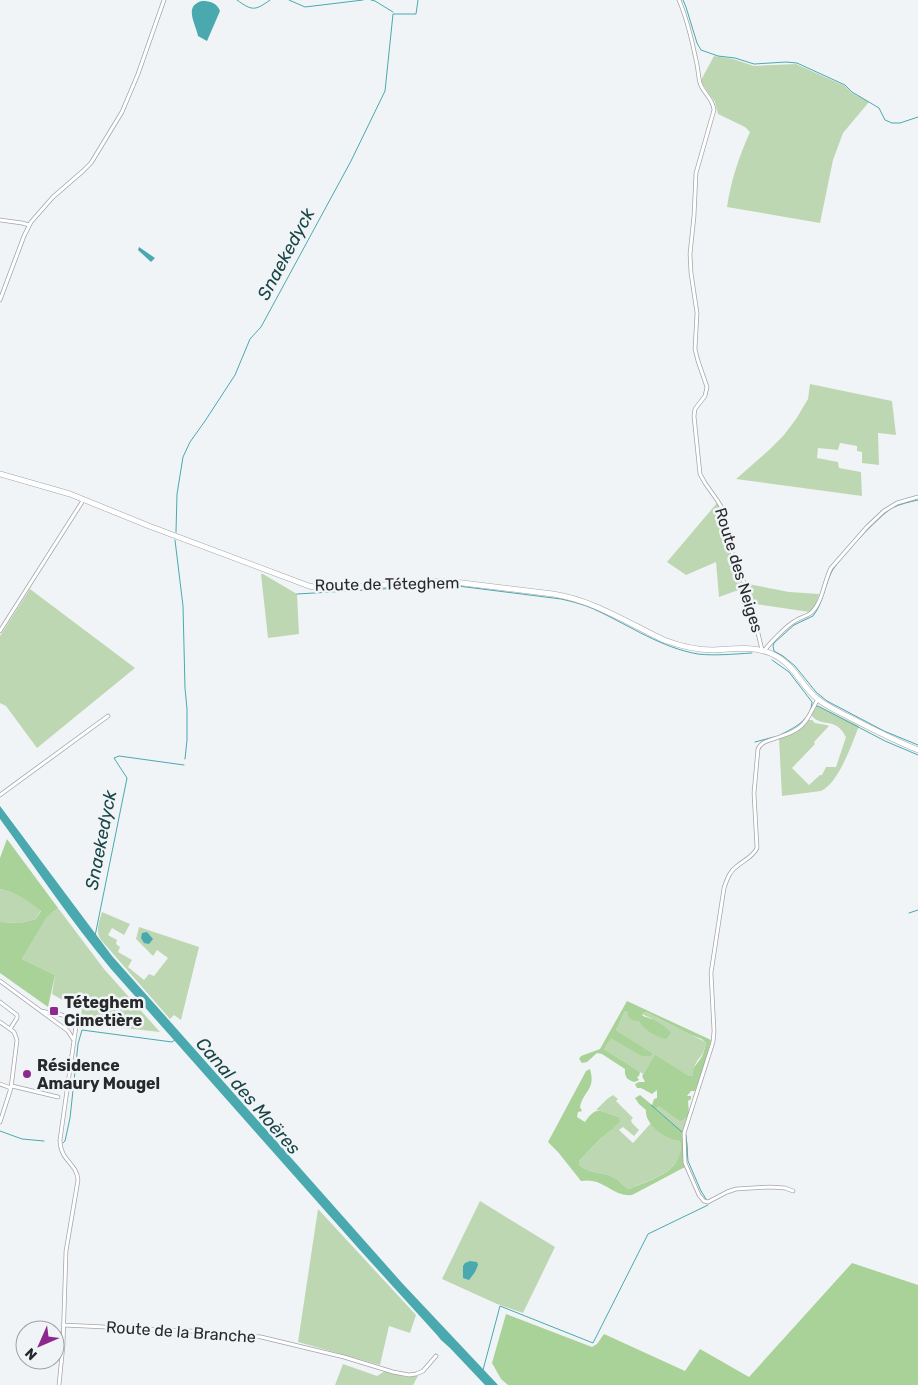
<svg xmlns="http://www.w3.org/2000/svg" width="918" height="1385" font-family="Rubik,sans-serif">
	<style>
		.green { fill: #bed7b3 }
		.forest { fill: #a8d298 }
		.water { fill: #49a9af }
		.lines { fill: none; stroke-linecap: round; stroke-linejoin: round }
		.stream { stroke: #49a9af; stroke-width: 1 }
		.minor-casing { stroke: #a3a5a8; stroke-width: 4.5 }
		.secondary-casing { stroke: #a3a5a8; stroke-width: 6 }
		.minor { stroke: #fff; stroke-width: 3 }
		.secondary { stroke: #fff; stroke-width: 5 }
		.poi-dot { fill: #8e288e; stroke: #f1f4f7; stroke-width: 2 }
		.labels { text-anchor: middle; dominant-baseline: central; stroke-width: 5; stroke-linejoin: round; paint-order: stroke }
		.street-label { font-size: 16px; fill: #27292a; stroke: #f1f4f7 }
		.poi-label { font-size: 16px; font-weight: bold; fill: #27292a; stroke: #f1f4f7; text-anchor: start }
		.water-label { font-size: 18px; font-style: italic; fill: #1a4648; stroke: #f1f4f7 }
	</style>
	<rect width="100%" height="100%" fill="#f1f4f7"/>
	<!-- green -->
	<path class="green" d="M714,56L733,59L754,66L796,64L845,86L852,93L869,102L843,133L833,160L820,223L727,207C731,180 739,157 750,132L745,127L718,114L715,102L704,86L701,80Z
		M810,384L892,401L896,435L878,433L879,465L862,463V452L857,451V446L840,443L838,450L818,448L817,458L838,462L839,468L861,472L862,496L736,479L769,450L784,435L796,419L808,399Z
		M717,503L719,507L725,542L744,588L719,597L716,562L686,575L667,562Z
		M261,574H263L297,594L299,634L268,638Z
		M748,584L789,592L819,594L816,604L810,612L755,604Z
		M30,589L135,668L37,748L6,706L0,703V636Z
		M818,706L859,726C852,744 838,784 821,791L782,796L779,739L796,731L808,720H812L815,723L826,725L829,726L814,742L815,744L792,768L809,785L820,775H822L826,767H836L846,737C835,716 822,728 812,716L813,711Z
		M0,889C16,892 28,901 41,910L36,919L20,923L0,922Z
		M58,908L104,969L160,1032L80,1023L82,1008L75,1007L52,994L55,975L22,959L47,917Z
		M102,912L130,924L124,935L112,928L108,935L117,940L116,944L120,947L118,952L132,960L128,967L144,980L149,974L154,976L168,958L157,950L153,956L136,939L139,927L199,947L181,1020L174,1015L170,1019L101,940C95,931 99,922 102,912Z
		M625,1011H626L639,1021L652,1019L642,1014L646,1012L691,1035L702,1040L706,1043C703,1055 702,1054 696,1063C694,1066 694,1072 693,1076H689L655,1056L643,1074L604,1049L611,1037L641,1056H651L652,1054L616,1030Z
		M613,1095L618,1099L616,1101L633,1118L631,1120L632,1123L639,1130L634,1136L623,1127L619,1130L633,1143L651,1123C657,1131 670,1141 680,1141C686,1171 651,1179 629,1189C622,1186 620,1180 613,1177C600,1171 592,1175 579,1165V1161L600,1139L610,1131L619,1117C611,1115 604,1111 596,1110L607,1099Z
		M659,1105L689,1114L684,1135L655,1109Z
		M480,1201L555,1247L523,1313L497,1304L442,1279Z
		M318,1209L416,1315L410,1333L389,1326L380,1365L298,1342Z
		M343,1364L377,1376L385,1371L406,1377L418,1376L413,1385H335Z"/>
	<!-- forest -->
	<path class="forest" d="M7,839L58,908L47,917L22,959L55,975L48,1007L0,973V922L20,923L36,919L41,911C28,901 16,892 0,889V858Z
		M627,1001L711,1040L704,1066L695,1091H691L687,1096H691V1099L688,1101L689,1114L684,1119L680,1121L659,1106L655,1109L684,1133C684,1136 686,1138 687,1141C689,1146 688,1162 685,1167L632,1195C612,1197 604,1177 581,1181L558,1152L548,1142L586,1071L590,1069C596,1090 584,1090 580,1107L582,1111L578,1112L577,1117L585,1122C598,1103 601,1113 619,1117L620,1121L610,1131L600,1139L579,1161V1165C592,1175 600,1171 613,1177C620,1180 622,1186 629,1189C651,1179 685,1172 680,1141C667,1141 644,1124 646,1110L639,1104L635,1098L640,1095L652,1105L654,1099L657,1098V1090L652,1094L641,1088H637L635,1084L639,1082H645L642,1076L655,1055L689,1076H693C692,1066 698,1064 702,1056C704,1052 705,1047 706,1043L702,1039L691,1035L646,1012L642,1014L643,1016C653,1019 664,1024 671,1033L666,1039C656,1037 644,1030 639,1021L632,1020L628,1017V1013L626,1011H625L616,1030L653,1054L651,1056H641L611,1038L604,1049L640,1072L639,1076L637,1077L639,1080L635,1082C628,1081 624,1077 625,1069L602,1054L597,1053L587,1062L582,1063L579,1059L581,1056L600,1049Z
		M852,1263L918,1285V1385H508L501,1379L492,1363L506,1314L592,1347L597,1344L604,1334L685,1371L700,1349L749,1377Z"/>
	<!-- water -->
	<path class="water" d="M202,1C210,1 217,3 220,11L207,41L198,36C196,24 183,6 202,1Z
		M139,247L155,258L151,262L138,250Z
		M0,806L112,956L402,1283L498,1385H485L450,1348L441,1340L437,1335L359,1249L111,969C71,921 37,870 0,819Z
		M147,932L153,939L149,944L144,943L141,938L142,933Z
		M470,1261L477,1262L478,1265L475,1272L469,1280L463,1278V1266L465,1263Z"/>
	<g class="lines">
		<!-- stream -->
		<path class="stream" d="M237,0C252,11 255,11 270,0
			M289,0L305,7L363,0
			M371,0L375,1L393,12
			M683,0L686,7L697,43L701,50L718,56L735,58L754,64L786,62L797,63L845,85L852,92L879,108L885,120L892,123H900L918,117
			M918,500C909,502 900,504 892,508C879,516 837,560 831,573C824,588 823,603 813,616L794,625L774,643L773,646L774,651L783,656L795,666L816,692L827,701L884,731L918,745
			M176,532L177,494L183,457L190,442L205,421L235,375L250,339L261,327L351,161L385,91L393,14H416L418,0
			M175,540L183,606L185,688L187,709V740L185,759
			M297,594L450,585L561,599C574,602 586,605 598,611C630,626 662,648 698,654C715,656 734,654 752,653
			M772,660L789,672L812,702C811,719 796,727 782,734
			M816,707L818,706L885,741L918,755
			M755,742L774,737
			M909,913L918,910
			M95,936L127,778L114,758L119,756L184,765
			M651,1105L682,1132
			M0,1131L22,1139L44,1141
			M686,1135L688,1161L701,1191L706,1199
			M63,1143L65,1141L70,1118L78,1044L82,1030L172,1042L176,1039
			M483,1370L500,1306L593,1343L648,1234L708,1205"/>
		<!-- minor casing -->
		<g class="minor-casing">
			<path id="minor" d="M679,0C687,19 692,40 696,60C698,67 698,75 700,83C703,93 713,98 714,110L696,173L694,216L690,254L691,273L697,313L695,349L698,361L707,387L705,396L695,409L694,416L700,474L705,483L717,500L722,508L727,540L749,595L762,650
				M0,220L22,223L29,225
				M0,300L24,236L31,222L53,197L83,171L91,163L122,112L138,74L164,0
				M0,631L84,499
				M764,651C770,643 786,626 795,621C801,617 808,616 812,612C823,601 824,581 831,568L867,527L884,511L897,503L918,497
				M0,795L108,716
				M0,981L68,1031L73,1039
				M0,1002L17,1015V1018L10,1029
				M41,1011C53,1014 72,1013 76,1026L60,1140C60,1161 77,1163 78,1180L66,1251L63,1345L59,1385
				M0,1022L14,1032L17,1040L11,1088L0,1122
				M64,1028L71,1025L73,1020
				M0,1084L11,1088
				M12,1086L58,1097
				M793,1191L785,1188L769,1187L736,1189L727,1192L708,1202L704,1201L699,1195L685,1163L684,1133L713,1042L714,1031L711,973L724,888C727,880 729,872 736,867C744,860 753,857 757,848L754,793L758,749C762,740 773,740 782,736C788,734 795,731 800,727C809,720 812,709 818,699
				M63,1325L211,1332L261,1337L344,1357L393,1372L409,1375L416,1374L423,1371L436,1356"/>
		</g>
		<!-- secondary casing -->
		<g class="secondary-casing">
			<path id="secondary" d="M0,474L70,494L149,526L309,586L318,588H333L446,581L553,594C593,600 628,623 664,640C680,646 696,650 713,650C732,649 752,646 770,653C796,664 799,685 819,700C828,707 839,712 849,717C872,729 894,740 918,750"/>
		</g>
		<!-- minor -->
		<use href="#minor" class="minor"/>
		<!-- secondary -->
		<use href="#secondary" class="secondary"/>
	</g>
	<!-- markers -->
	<g class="poi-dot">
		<rect x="49" y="1006" width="10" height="10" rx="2.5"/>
		<circle cx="27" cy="1074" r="5"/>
	</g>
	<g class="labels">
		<!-- street labels -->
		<g class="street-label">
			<text transform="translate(739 570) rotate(73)">Route des Neiges</text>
			<text transform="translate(387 584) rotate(-1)">Route de Téteghem</text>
			<text transform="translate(181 1332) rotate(4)">Route de la Branche</text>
		</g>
		<!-- poi labels -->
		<g class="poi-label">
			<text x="64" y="1002">Téteghem<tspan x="64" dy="18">Cimetière</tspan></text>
			<text x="37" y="1065">Résidence<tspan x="37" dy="18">Amaury Mougel</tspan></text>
		</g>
		<!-- water labels -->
		<g class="water-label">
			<text transform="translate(286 254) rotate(-62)">Snaekedyck</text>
			<text transform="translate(101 840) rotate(-79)">Snaekedyck</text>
			<text transform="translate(248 1096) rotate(49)">Canal des Moëres</text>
		</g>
	</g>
	<!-- north arrow -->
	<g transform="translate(40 1345) rotate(225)"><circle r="24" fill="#f1f4f7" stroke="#a0a3a5"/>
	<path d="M0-4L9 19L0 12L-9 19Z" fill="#8e288e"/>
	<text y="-8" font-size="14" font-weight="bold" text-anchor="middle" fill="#27292a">N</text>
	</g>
</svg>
